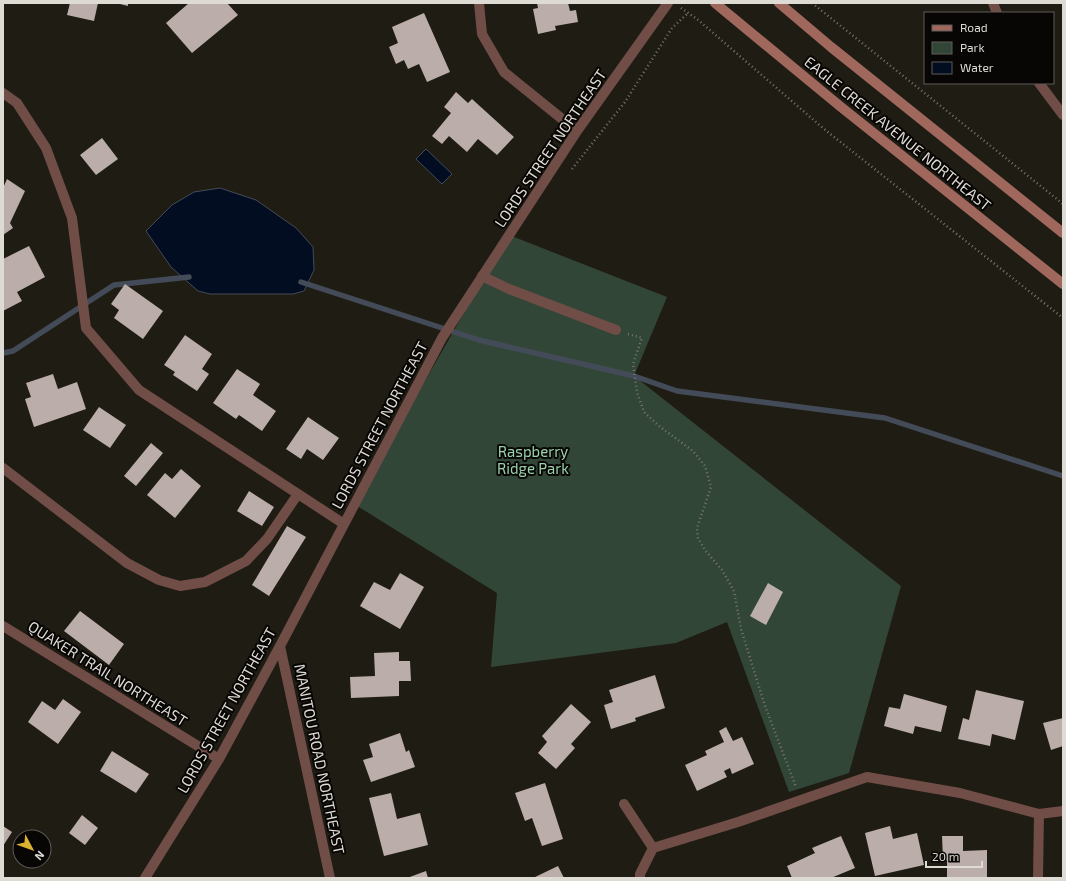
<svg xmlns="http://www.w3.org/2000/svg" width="1066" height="881" font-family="'Exo 2',sans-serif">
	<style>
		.green { fill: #324638 }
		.water { fill: #020d22; stroke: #444b58 }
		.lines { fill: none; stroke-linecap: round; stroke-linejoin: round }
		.stream { stroke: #444b58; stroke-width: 5.5 }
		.building { fill: #bbada9 }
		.path { stroke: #79766e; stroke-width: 2.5; stroke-dasharray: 1 3; stroke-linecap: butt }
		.service { stroke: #704d46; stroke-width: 10 }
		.minor { stroke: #704d46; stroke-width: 10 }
		.secondary { stroke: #a0685d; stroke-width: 10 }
		.labels { text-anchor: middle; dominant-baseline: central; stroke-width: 4; stroke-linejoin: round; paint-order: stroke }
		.street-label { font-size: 15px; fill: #dedbd5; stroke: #080604 }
		.park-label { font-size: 15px; fill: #9ad2ab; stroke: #080604 }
	</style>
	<rect width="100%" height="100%" fill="#1f1c13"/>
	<!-- green -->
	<path class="green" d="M509,235L667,297L634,376L901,586L849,773L789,792L727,622L676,643L491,667L497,593L354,504Z"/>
	<!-- water -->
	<path class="water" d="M426,149L452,174L442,184L416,159Z
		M220,188L256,200L296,228L313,247L314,270L304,291L293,294H210L198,291L171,267L146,231L172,205L194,192Z"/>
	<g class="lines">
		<!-- stream -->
		<path class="stream" d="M301,282L479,340L634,376L677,391L885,418L1063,476
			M3,353L13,351L114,285L189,277"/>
	</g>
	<!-- building -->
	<path class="building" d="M70,3H98L94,21L67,15Z
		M116,3H128V6Z
		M189,3H227L238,15L192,53L166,23Z
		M537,3H568L570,11L576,10L578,22L555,26L556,30L538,34L533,9L538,8Z
		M424,13L450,72L427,82L419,64L408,69L404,60L396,64L389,47L398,43L392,27Z
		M456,92L468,103L472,99L514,137L497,155L478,139L467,152L449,136L442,144L432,136L451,113L444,107Z
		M102,138L118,159L96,175L80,155Z
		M7,179L25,191L10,223L13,228L3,235V188Z
		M29,246L45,277L17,292L22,301L3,311V259Z
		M125,284L163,311L143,339L114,318L119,310L111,304Z
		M185,335L212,354L202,369L209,374L197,391L173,375L175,372L164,365Z
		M237,369L260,384L253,395L276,411L262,431L239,415L236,419L213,403Z
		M53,374L58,389L77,382L86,409L34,427L25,399L31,397L26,383Z
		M99,407L126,425L110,448L83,430Z
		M308,417L339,438L323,460L307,449L301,459L286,449Z
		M151,443L163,453L136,486L124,476Z
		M181,469L201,486L175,518L147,495L165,473L172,479Z
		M249,491L274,507L262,526L237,511Z
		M287,526L306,537L269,596L252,585Z
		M400,573L424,587L400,629L360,606L374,582L390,590Z
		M768,583L783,592L766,625L750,616Z
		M80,611L124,644L109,665L64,631Z
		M399,652V661H410L411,681H399V696L351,698L350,677L375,676L374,653Z
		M655,675L665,708L635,718L636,721L611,729L604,705L613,702L609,690Z
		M976,690L1024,701L1015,740L992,734L990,746L958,739L963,718L969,720Z
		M904,694L947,706L941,732L915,726L913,734L884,726L889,707L900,709Z
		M63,699L81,712L58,744L28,722L42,701L55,710Z
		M571,704L591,722L571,744L575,748L556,769L538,753L547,742L542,736Z
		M1063,718V746L1051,750L1043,723Z
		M726,727L733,741L742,737L754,764L732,774L730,768L724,771L727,777L697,791L685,765L707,755L705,751L724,742L719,731Z
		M400,733L406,752L409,750L415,767L371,782L363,760L373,757L369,744Z
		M112,751L149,774L136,793L100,771Z
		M545,783L563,839L542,846L532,818L525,821L515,793Z
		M391,793L397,819L420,813L428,845L384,856L369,798Z
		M82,815L98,828L85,845L69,833Z
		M3,826L12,832L3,846Z
		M890,826L893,839L917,833L924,865L875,876L865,833Z
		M841,836L855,868L831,878H792L787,866L815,853L812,848Z
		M942,836H963V851L987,850V878H947V860H943Z
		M558,866L564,878H533Z
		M426,871L428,878H407Z"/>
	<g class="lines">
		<!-- path -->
		<path class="path" d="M812,3L1063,204
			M681,8L697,19L824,129L1063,318
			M572,169L625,102L672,28L688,13
			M628,334L642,338L633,364L637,392L644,412L659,426L693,451L705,466L711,487L697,528L698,538L705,550L722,570L734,591L741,629L765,706L796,787"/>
		<!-- service -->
		<path class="service" d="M993,3L997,13
			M1039,83L1063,115
			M482,276L509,289L616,330
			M3,468L127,563L159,580L180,586L205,582L246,561L267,539L298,494"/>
		<!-- minor -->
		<path class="minor" d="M479,3L482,34L504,72L577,131
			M3,93L17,103L46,148L72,218L86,328L139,390L344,524
			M3,626L219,759
			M280,646L330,878
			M624,804L653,848L640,874V878
			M653,848L738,822L867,777L960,793L1039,814L1063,811
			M145,878L219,759L280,646L442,338L577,131L668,3
			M1038,878L1039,814"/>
		<!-- secondary -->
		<path class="secondary" d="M715,3L841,107L1063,284
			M779,3L831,47L1063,233"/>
	</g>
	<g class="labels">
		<!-- street labels -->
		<g class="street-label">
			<text transform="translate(898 133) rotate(39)">EAGLE CREEK AVENUE NORTHEAST</text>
			<text transform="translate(550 148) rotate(-56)">LORDS STREET NORTHEAST</text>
			<text transform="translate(379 425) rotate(-62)">LORDS STREET NORTHEAST</text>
			<text transform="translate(108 673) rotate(32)">QUAKER TRAIL NORTHEAST</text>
			<text transform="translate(226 710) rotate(-61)">LORDS STREET NORTHEAST</text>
			<text transform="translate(320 759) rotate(78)">MANITOU ROAD NORTHEAST</text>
		</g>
		<!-- park labels -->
		<g class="park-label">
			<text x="533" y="451">Raspberry<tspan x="533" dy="17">Ridge Park</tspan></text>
		</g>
	</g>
	<!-- border -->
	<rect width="1066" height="881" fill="none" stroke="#dedbd5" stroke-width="8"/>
	<!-- legend -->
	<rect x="924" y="12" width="130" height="72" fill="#080604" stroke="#5e5b58"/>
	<rect x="932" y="25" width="20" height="6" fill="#a0685d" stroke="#5e5b58"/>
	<text x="960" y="32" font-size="12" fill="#dedbd5">Road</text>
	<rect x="932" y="42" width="20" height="12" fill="#324638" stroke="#5e5b58"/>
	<text x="960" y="52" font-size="12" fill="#dedbd5">Park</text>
	<rect x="932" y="62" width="20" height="12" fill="#020d22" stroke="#5e5b58"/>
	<text x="960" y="72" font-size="12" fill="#dedbd5">Water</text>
	<!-- north arrow -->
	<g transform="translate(32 849) rotate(131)"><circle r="19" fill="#080604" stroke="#5e5b58"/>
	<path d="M0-3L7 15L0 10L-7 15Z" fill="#dcb233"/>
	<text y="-6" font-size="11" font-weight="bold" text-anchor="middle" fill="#dedbd5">N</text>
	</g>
	<!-- scale -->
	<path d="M926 861v6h56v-6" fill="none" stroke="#dedbd5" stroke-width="2"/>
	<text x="932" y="861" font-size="12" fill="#dedbd5" stroke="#080604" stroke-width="3" paint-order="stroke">20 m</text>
</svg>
